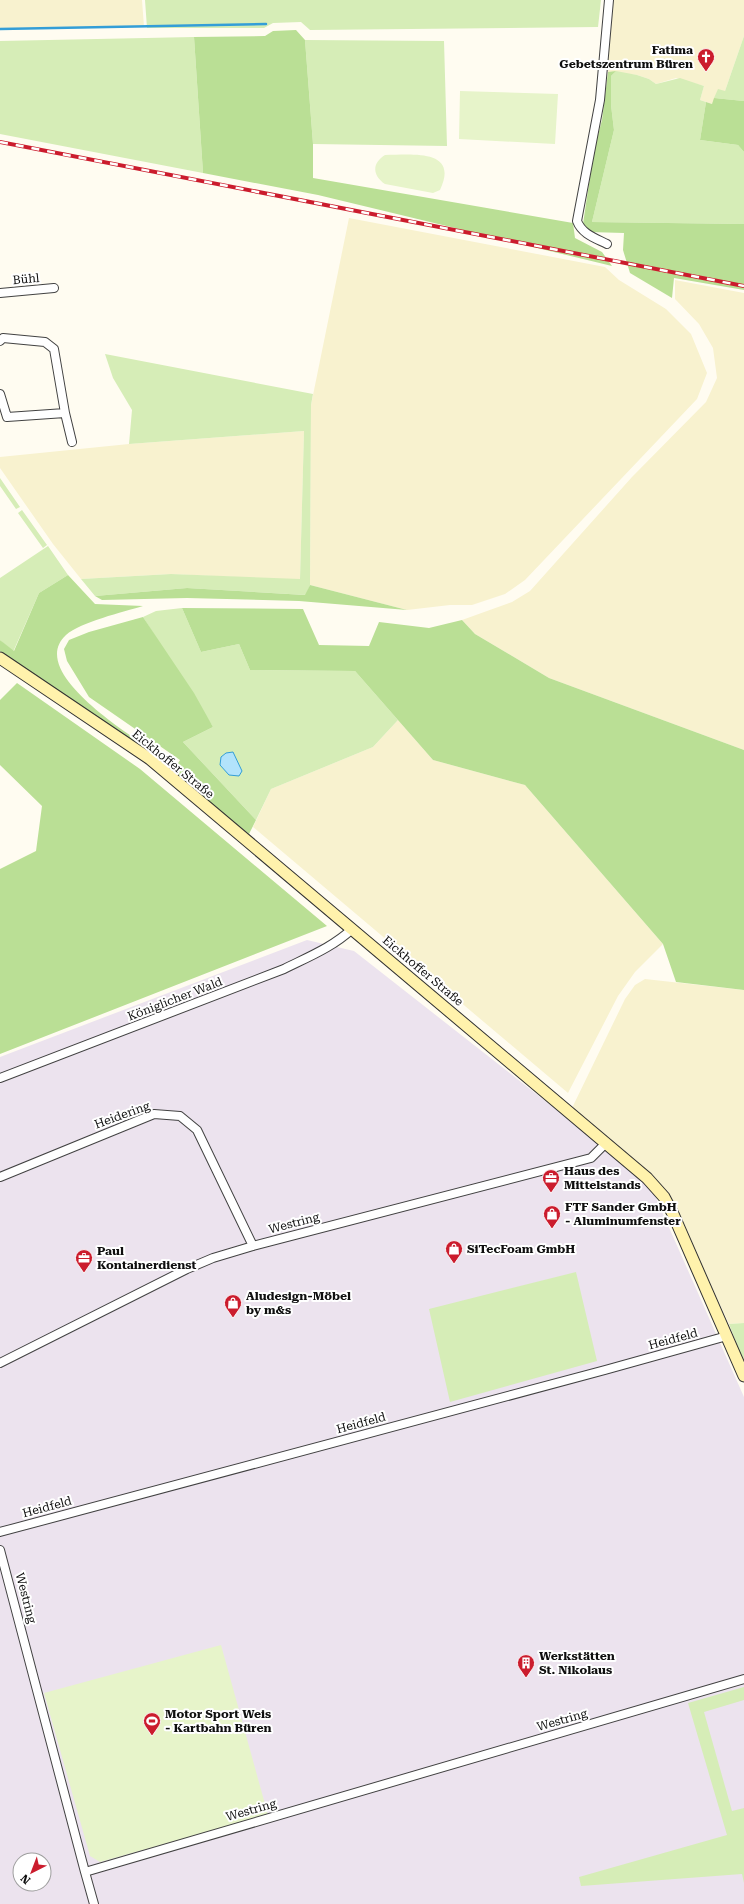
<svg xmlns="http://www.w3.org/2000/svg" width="744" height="1904" font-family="'Roboto Serif',serif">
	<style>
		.industrial { fill: #ece3ee; fill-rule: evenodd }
		.farmland { fill: #f8f2cf }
		.green { fill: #d6edb7 }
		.forest { fill: #badf95 }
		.pitch { fill: #e7f4ca }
		.water { fill: #b2e3fb; stroke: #339ed7 }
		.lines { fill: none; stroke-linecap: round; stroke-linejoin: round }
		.stream { stroke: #339ed7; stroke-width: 2.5 }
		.minor-casing { stroke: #424242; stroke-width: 10 }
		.secondary-casing { stroke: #313131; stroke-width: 13 }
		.minor { stroke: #fff; stroke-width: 8 }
		.secondary { stroke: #fff2ac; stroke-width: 11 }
		.rail-casing { stroke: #cb1c2d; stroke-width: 4 }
		.rail { stroke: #fff; stroke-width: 2.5; stroke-dasharray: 8; stroke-linecap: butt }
		.labels { text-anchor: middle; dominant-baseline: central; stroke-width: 4; stroke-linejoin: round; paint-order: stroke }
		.poi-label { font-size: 12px; font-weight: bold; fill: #0f0f0f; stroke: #fff; text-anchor: start }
		.street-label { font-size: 12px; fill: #0f0f0f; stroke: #fff }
	</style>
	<rect width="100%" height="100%" fill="#fffcf1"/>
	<!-- industrial -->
	<path class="industrial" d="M307,940L354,951L567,1118L652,1189L744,1397V1904H0V1057ZM20,1860H44V1884H20Z"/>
	<!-- farmland -->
	<path class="farmland" d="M0,0H142L144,27L0,28Z
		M613,0H744V36L725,91L712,104L700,100L704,86L676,78L656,84L649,79L637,75L608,72L607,61Z
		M349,218L605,267L619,280L666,309L691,334L707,373L697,399L525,580L505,594L472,605H450L407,610L310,585L311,405Z
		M675,280L744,293V750L549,678L475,634L462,620L512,602L530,591L632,477L706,402L717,378L713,348L699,324L675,299Z
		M304,431L300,580L171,574L81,579L53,544L0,468V457L129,444Z
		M398,720L433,760L525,785L663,944L635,972L618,996L568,1093L253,827L271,789L373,747Z
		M645,979L744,990V1323L729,1324L669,1194L643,1167L572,1108L625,999L635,985Z"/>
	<!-- green -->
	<path class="green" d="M145,0H601L598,27L310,30L301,22L273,23L264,28H147Z
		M744,36V101L714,98L718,89L725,91Z
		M194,37L203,173L0,134V41Z
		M305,40L444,41L447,146L313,144Z
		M616,71L637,75L649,79L656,84L680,78L704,86L700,100L706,102L700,140L738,145L744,152V224L592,222L614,130L611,105V76Z
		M105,354L313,394L311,405L310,585L306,595L187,588L95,596L81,579L171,574L300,579L304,431L129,444L132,410L113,378Z
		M0,478L20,507L16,509L0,486Z
		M22,510L47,545L43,548L18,513Z
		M48,546L68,575L39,593L13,652L0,640V578Z
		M182,608L201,652L239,644L250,670L355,671L398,720L373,747L271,789L256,820L183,742L213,727L143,617L156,611Z
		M576,1272L597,1361L450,1402L429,1309Z
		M744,1323V1363L729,1324Z
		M744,1687V1700L704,1712L732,1811L744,1808V1883L742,1874L581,1886L579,1877L727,1835L688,1703Z"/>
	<!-- forest -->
	<path class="forest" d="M296,30L305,40L313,144V178L573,223L575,238L602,252L612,266L318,195L203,173L194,37L265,36L273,31Z
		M616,71L611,76V105L614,130L592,222L744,224V290L674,278L672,298L630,273L623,250L624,233L589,232L583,224L594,150L602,120L608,72Z
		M714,98L744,101V152L738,145L700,140L706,102L712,104Z
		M68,575L95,604L143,606C123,612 81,622 66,635C27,671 126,732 150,749L140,748L0,651V640L14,651L39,593Z
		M310,585L407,610L299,601L187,598L102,600L95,596L187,588L305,595Z
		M182,608L303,609L319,645L369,646L379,622L429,628L462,620L475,634L549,678L744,750V990L676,982L663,944L525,785L433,760L355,671L250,670L239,644L201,652Z
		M143,617L194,693L213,727L183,742L256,820L249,834L172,773L180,760L89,697L67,661L64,649L69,640L89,632Z
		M17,683L140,769L327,926L0,1054V869L36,851L42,806L0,765V700Z"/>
	<!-- pitch -->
	<path class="pitch" d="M460,91L558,94L555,144L459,139Z
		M385,155C410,155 460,148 440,190L433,193L385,184C372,175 372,163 385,155Z
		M221,1645L268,1815L100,1862L90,1856L44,1693Z"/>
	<!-- water -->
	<path class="water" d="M233,752L242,771L239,776L229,775L220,765L221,757L226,753Z"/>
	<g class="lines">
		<!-- stream -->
		<path class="stream" d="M0,29L266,24"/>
		<!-- minor casing -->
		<g class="minor-casing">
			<path id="minor" d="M607,244C595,238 582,234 577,221L600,100L609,0
				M0,293L54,288
				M0,341L3,338L45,342L54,349L65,413L7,417L0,394
				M65,413L72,442
				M0,1078L284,969C308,957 333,947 352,929
				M0,1177L154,1114L180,1116L197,1130L253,1246
				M0,1363L187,1269L213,1258L253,1246L591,1158L606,1143
				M0,1532L605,1370L727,1336
				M0,1550L85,1872L744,1679
				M85,1872L94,1904"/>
		</g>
		<!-- secondary casing -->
		<g class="secondary-casing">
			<path id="secondary" d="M0,658L150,759L647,1178L664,1197L673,1214L744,1376"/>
		</g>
		<!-- minor -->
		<use href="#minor" class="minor"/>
		<!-- secondary -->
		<use href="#secondary" class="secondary"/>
		<!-- rail casing -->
		<g class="rail-casing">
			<path id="rail" d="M0,142L744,286"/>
		</g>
		<!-- rail -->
		<use href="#rail" class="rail"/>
	</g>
	<!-- icons -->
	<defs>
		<g id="church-pin" transform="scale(0.9)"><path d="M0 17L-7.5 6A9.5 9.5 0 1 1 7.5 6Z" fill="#cb1c2d" stroke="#fff"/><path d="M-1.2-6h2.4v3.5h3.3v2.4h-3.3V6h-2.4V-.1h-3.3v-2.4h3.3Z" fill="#fff"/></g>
		<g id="office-pin" transform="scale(0.9)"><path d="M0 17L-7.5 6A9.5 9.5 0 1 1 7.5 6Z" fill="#cb1c2d" stroke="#fff"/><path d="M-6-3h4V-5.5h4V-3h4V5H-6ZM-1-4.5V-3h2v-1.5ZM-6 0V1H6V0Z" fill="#fff"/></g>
		<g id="shop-pin" transform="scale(0.9)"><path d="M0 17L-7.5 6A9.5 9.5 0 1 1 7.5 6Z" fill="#cb1c2d" stroke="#fff"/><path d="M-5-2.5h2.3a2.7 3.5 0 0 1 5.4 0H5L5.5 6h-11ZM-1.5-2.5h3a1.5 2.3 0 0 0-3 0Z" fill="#fff"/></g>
		<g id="building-pin" transform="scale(0.9)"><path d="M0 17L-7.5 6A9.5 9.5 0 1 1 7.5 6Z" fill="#cb1c2d" stroke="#fff"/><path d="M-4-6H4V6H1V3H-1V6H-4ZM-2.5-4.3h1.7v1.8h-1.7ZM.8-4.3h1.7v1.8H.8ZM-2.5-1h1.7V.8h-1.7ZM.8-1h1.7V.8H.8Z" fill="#fff"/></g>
		<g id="stadium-pin" transform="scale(0.9)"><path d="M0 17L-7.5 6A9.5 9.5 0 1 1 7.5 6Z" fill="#cb1c2d" stroke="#fff"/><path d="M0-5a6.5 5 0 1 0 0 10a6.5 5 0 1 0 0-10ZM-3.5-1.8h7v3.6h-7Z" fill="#fff"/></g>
	</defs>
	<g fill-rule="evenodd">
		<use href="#church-pin" x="706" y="57"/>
		<use href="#office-pin" x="551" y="1178"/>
		<use href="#shop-pin" x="552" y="1214"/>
		<use href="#shop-pin" x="454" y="1249"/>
		<use href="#office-pin" x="84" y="1258"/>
		<use href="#shop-pin" x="233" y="1303"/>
		<use href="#building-pin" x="526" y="1663"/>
		<use href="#stadium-pin" x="152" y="1721"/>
	</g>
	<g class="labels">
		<!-- poi labels -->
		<g class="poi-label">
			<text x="693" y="50" text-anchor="end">Fatima<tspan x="693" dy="14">Gebetszentrum Büren</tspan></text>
			<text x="564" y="1171">Haus des<tspan x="564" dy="14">Mittelstands</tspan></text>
			<text x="565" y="1207">FTF Sander GmbH<tspan x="565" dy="14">- Aluminumfenster</tspan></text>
			<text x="467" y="1249">SiTecFoam GmbH</text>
			<text x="97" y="1251">Paul<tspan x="97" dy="14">Kontainerdienst</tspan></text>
			<text x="246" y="1296">Aludesign-Möbel<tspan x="246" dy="14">by m&amp;s</tspan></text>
			<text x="539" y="1656">Werkstätten<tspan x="539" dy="14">St. Nikolaus</tspan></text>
			<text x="165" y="1714">Motor Sport Weis<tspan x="165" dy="14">- Kartbahn Büren</tspan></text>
		</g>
		<!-- street labels -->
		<g class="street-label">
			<text transform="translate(26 279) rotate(-5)">Bühl</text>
			<text transform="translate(173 764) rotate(39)">Eickhoffer Straße</text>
			<text transform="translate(423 971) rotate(40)">Eickhoffer Straße</text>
			<text transform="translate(175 999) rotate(-21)">Königlicher Wald</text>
			<text transform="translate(122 1115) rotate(-20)">Heidering</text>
			<text transform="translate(294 1223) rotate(-15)">Westring</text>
			<text transform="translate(673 1339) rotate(-15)">Heidfeld</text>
			<text transform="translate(361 1423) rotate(-15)">Heidfeld</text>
			<text transform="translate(47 1507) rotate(-15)">Heidfeld</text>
			<text transform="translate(26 1598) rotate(75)">Westring</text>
			<text transform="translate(562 1720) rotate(-16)">Westring</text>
			<text transform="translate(251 1810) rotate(-16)">Westring</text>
		</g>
	</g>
	<!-- north arrow -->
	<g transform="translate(32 1872) rotate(222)"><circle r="19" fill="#ffffff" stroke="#9f9f9f"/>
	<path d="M0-3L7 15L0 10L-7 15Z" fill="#cb1c2d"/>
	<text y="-6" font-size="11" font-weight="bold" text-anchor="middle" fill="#0f0f0f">N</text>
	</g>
</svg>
